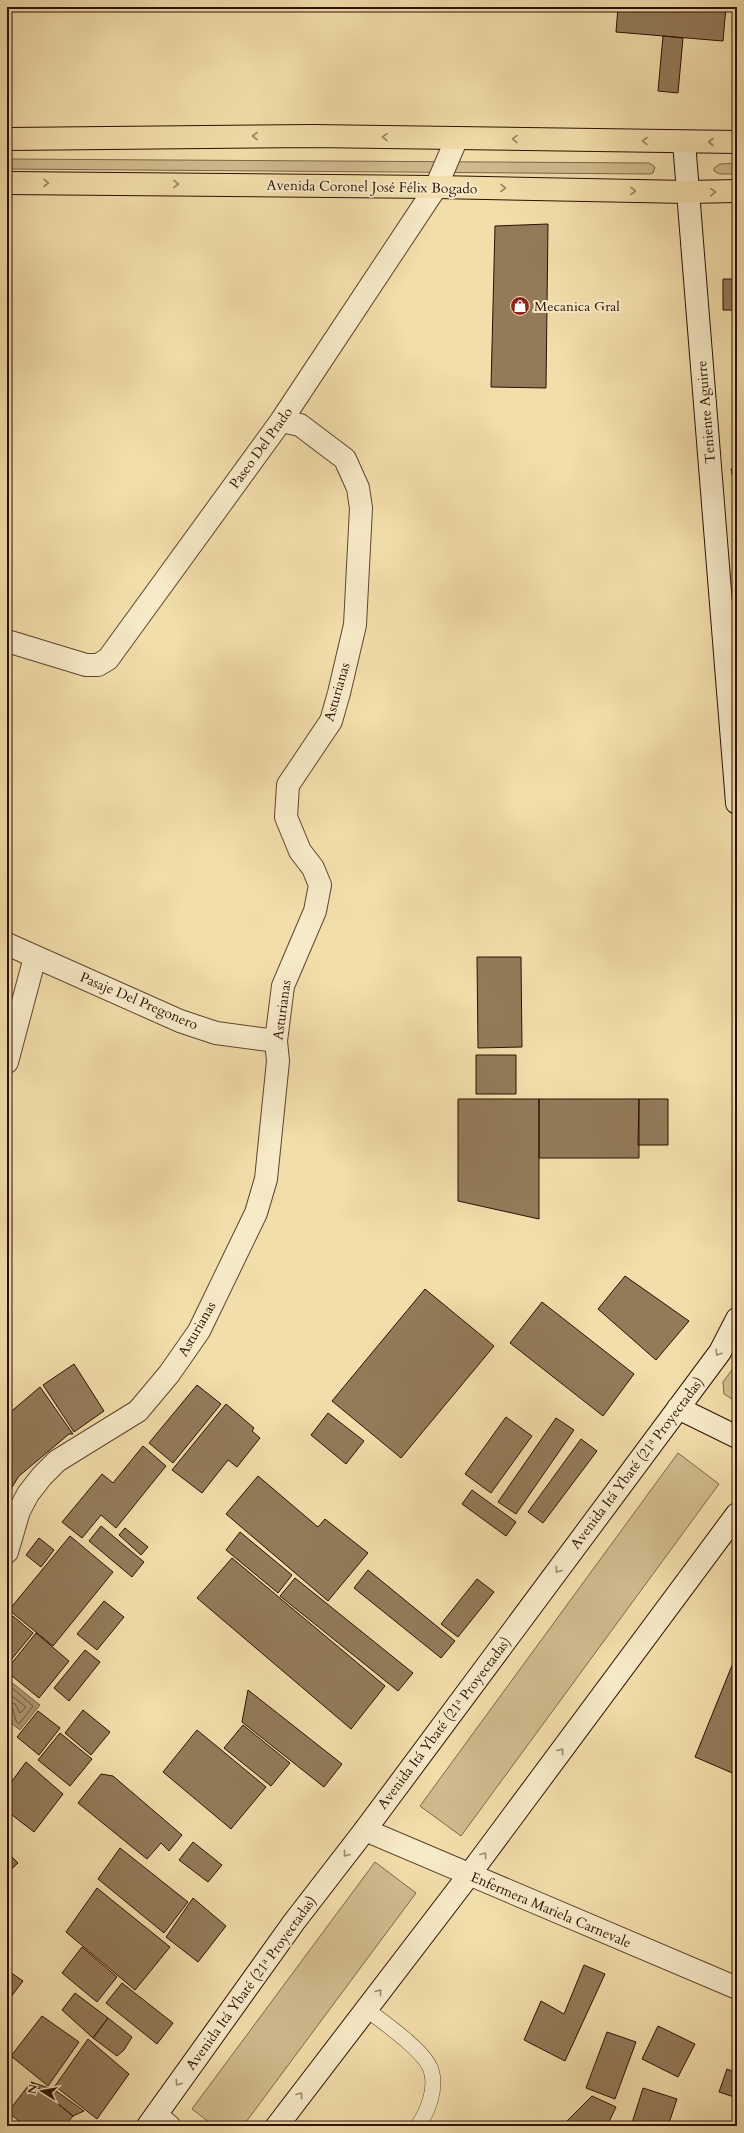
<svg xmlns="http://www.w3.org/2000/svg" width="744" height="2133" font-family="Cardo,serif">
	<style>
		.green { fill: #d0bb8e; stroke: #7e6648 }
		.water { fill: #af9872; stroke: #7b6245 }
		.lines { fill: none; stroke-linecap: round; stroke-linejoin: round }
		.shore { stroke: #6e543a; stroke-width: 1 }
		.building { fill: #937b5a; stroke: #2c1002 }
		.lane-casing { stroke: #5e442c; stroke-width: 16 }
		.street-casing { stroke: #5e442c; stroke-width: 24 }
		.secondary-casing { stroke: #2c1002; stroke-width: 24 }
		.primary-casing { stroke: #2c1002; stroke-width: 24 }
		.lane { stroke: #f7eac8; stroke-width: 15 }
		.street { stroke: #f7eac8; stroke-width: 22 }
		.secondary { stroke: #f7eac8; stroke-width: 22 }
		.primary { stroke: #f2deab; stroke-width: 22 }
		.oneway { stroke: #99815f }
		.oneway2 { stroke: #9c886f }
		.labels { text-anchor: middle; dominant-baseline: central; stroke-width: 4; stroke-linejoin: round; paint-order: stroke }
		.street-label { font-size: 14px; fill: #2c1002; stroke: #f7eac8 }
		.poi-label { font-size: 14px; fill: #2c1002; stroke: #f7eac8; text-anchor: start }
	</style>
	<rect width="100%" height="100%" fill="#f2deab"/>
	<filter id="stains"><feTurbulence type="fractalNoise" baseFrequency=".005" numOctaves="4"/><feColorMatrix values="0 0 0 0 .2 0 0 0 0 .09 0 0 0 0 .02 0 0 0 .5 -.17"/></filter>
	<radialGradient id="worn" r=".72"><stop offset=".6" stop-color="#630" stop-opacity="0"/><stop offset="1" stop-color="#630" stop-opacity=".3"/></radialGradient>
	<!-- green -->
	<path class="green" d="M7,159L649,163L655,167L653,173L650,174L7,169Z
		M737,163V174H720L714,171V168L720,164Z
		M737,1363V1402L724,1394L723,1382Z
		M678,1453L719,1484L461,1836L420,1806Z
		M375,1862L416,1893L243,2126H214L192,2109Z"/>
	<!-- water -->
	<path class="water" d="M10,1681L40,1705L20,1730L12,1724L10,1711L7,1710V1685Z"/>
	<g class="lines">
		<!-- shore -->
		<path class="shore" d="M7,1687H11L33,1706L19,1724L16,1721L13,1709L7,1707
			M7,1692L26,1707L20,1713L15,1704L7,1702"/>
	</g>
	<!-- building -->
	<path class="building" d="M618,7H726L723,41L616,32Z
		M663,36L683,38L678,93L658,91Z
		M548,224L546,388L491,387L495,226Z
		M723,279H737V310H723Z
		M737,468V493H736L731,469Z
		M477,957H521L522,1047L478,1048Z
		M476,1055H516V1094H476Z
		M458,1099H539V1219L458,1201Z
		M539,1099H639V1158H539Z
		M639,1099H668V1145H638Z
		M625,1276L689,1321L656,1360L598,1309Z
		M425,1289L494,1346L401,1458L332,1401Z
		M542,1302L634,1374L603,1416L510,1343Z
		M74,1364L104,1411L74,1432L43,1385Z
		M197,1385L221,1404L173,1463L149,1443Z
		M40,1387L73,1434H69L19,1476L7,1495V1415Z
		M226,1404L254,1428L252,1431L260,1438L237,1467L228,1460L202,1493L172,1470Z
		M328,1413L364,1441L346,1464L311,1435Z
		M506,1417L532,1436L491,1493L465,1474Z
		M556,1418L574,1430L516,1514L498,1502Z
		M581,1439L597,1451L543,1523L528,1512Z
		M143,1446L166,1466L116,1528L101,1515L82,1538L62,1522L102,1474L113,1483Z
		M258,1476L318,1527L325,1519L368,1553L328,1601L226,1514Z
		M472,1490L516,1522L506,1536L462,1504Z
		M101,1526L144,1562L132,1577L89,1541Z
		M125,1528L148,1547L141,1555L119,1535Z
		M240,1532L292,1575L278,1593L226,1550Z
		M70,1536L113,1572L53,1646L9,1610Z
		M39,1538L54,1550L41,1567L26,1555Z
		M232,1558L385,1686L351,1729L197,1598Z
		M368,1570L455,1641L441,1658L354,1588Z
		M295,1578L413,1673L398,1691L280,1596Z
		M477,1579L494,1592L458,1637L441,1624Z
		M104,1601L124,1617L97,1650L77,1634Z
		M13,1616L33,1633L11,1660L7,1657V1623Z
		M36,1633L69,1661L39,1698L7,1672V1669Z
		M85,1650L100,1662L69,1701L54,1688Z
		M733,1663L737,1665V1775L695,1757Z
		M248,1690L342,1764L324,1787L242,1722Z
		M83,1710L110,1732L91,1755L65,1733Z
		M38,1711L60,1728L39,1755L17,1737Z
		M243,1725L290,1763L271,1786L224,1748Z
		M197,1730L266,1787L231,1829L163,1772Z
		M60,1733L92,1759L70,1786L38,1760Z
		M26,1762L63,1794L34,1832L7,1811V1788Z
		M101,1774L113,1776L182,1835L169,1851L161,1843L147,1859L78,1803Z
		M193,1842L222,1865L208,1882L179,1860Z
		M120,1848L188,1902L164,1933L98,1879Z
		M7,1852L18,1863L7,1873Z
		M97,1888L170,1947L135,1990L66,1932Z
		M193,1898L226,1926L198,1962L166,1937Z
		M82,1947L117,1977L97,2002L62,1973Z
		M584,1965L605,1974L565,2061L524,2040L541,2001L564,2014Z
		M7,1970L23,1981L7,2002Z
		M122,1983L173,2023L157,2044L106,2003Z
		M75,1993L108,2018L93,2038L62,2010Z
		M42,2016L79,2042L48,2086L11,2056Z
		M108,2018L132,2037L124,2050L117,2056L93,2038Z
		M658,2026L695,2044L678,2077L642,2059Z
		M607,2032L636,2042L615,2099L586,2088Z
		M88,2039L129,2074L97,2119L55,2086Z
		M727,2069L737,2073V2098L719,2092Z
		M31,2082L55,2090L84,2111L73,2116Z
		M31,2082L73,2116L65,2126H25L8,2112Z
		M643,2088L677,2099L668,2126H631Z
		M592,2096L616,2107L607,2126H562Z
		M7,2118L17,2126H7Z"/>
	<g class="lines">
		<!-- lane casing -->
		<g class="lane-casing">
			<path id="lane" d="M366,2009C383,2022 425,2051 431,2070C437,2088 428,2111 418,2126"/>
		</g>
		<!-- street casing -->
		<g class="street-casing">
			<path id="street" d="M7,641L86,665H98L108,659L281,421L436,187L457,138
				M7,944L180,1021L216,1033L276,1041
				M7,1062L35,957
				M7,1552L19,1511L28,1494L42,1476L57,1461L138,1411L169,1374L199,1331L256,1213L266,1179L278,1061L276,1041L283,986L315,911L320,885L313,868L300,851L286,817L288,785L331,721L339,693L355,625L361,508L358,488L345,459L300,425L281,421
				M365,1830L737,1988
				M156,2115L169,2126"/>
		</g>
		<!-- secondary casing -->
		<g class="secondary-casing">
			<path id="secondary" d="M684,142L737,803
				M678,1408L737,1437
				M148,2126L294,1922L365,1830L720,1352L737,1319
				M277,2126L469,1875L737,1514"/>
		</g>
		<!-- primary casing -->
		<g class="primary-casing">
			<path id="primary" d="M7,139L313,136L737,142
				M7,183L436,187L688,192L737,191"/>
		</g>
		<!-- lane -->
		<use href="#lane" class="lane"/>
		<!-- street -->
		<use href="#street" class="street"/>
		<!-- secondary -->
		<use href="#secondary" class="secondary"/>
		<!-- primary -->
		<use href="#primary" class="primary"/>
	</g>
	<!-- one-way arrows -->
	<defs><path id="oneway-chevron" d="M-2-3.5L2.5 0L-2 3.5" fill="none" stroke-width="1.6" stroke-linecap="round" stroke-linejoin="round"/></defs>
	<g class="oneway">
		<use href="#oneway-chevron" transform="translate(255 136) rotate(180)"/>
		<use href="#oneway-chevron" transform="translate(385 137) rotate(-179)"/>
		<use href="#oneway-chevron" transform="translate(515 139) rotate(-179)"/>
		<use href="#oneway-chevron" transform="translate(645 141) rotate(-179)"/>
		<use href="#oneway-chevron" transform="translate(711 142) rotate(-180)"/>
		<use href="#oneway-chevron" transform="translate(46 183) rotate(1)"/>
		<use href="#oneway-chevron" transform="translate(176 184) rotate(1)"/>
		<use href="#oneway-chevron" transform="translate(503 188) rotate(1)"/>
		<use href="#oneway-chevron" transform="translate(633 191) rotate(1)"/>
		<use href="#oneway-chevron" transform="translate(713 192) rotate(-1)"/>
	</g>
	<g class="oneway2">
		<use href="#oneway-chevron" transform="translate(718 1353) rotate(124)"/>
		<use href="#oneway-chevron" transform="translate(558 1570) rotate(127)"/>
		<use href="#oneway-chevron" transform="translate(561 1751) rotate(-53)"/>
		<use href="#oneway-chevron" transform="translate(346 1854) rotate(128)"/>
		<use href="#oneway-chevron" transform="translate(484 1855) rotate(-53)"/>
		<use href="#oneway-chevron" transform="translate(379 1992) rotate(-53)"/>
		<use href="#oneway-chevron" transform="translate(178 2083) rotate(125)"/>
		<use href="#oneway-chevron" transform="translate(300 2095) rotate(-53)"/>
	</g>
	<!-- icons -->
	<defs>
		<g id="shop-disc" transform="scale(1)"><circle r="9.5" fill="#8f2418" stroke="#f7eac8"/><path d="M-5-2.5h2.3a2.7 3.5 0 0 1 5.4 0H5L5.5 6h-11ZM-1.5-2.5h3a1.5 2.3 0 0 0-3 0Z" fill="#fff"/></g>
	</defs>
	<g fill-rule="evenodd">
		<use href="#shop-disc" x="520" y="306"/>
	</g>
	<g class="labels">
		<!-- street labels -->
		<g class="street-label">
			<text transform="translate(372 187) rotate(1)">Avenida Coronel José Félix Bogado</text>
			<text transform="translate(706 412) rotate(-95)">Teniente Aguirre</text>
			<text transform="translate(261 448) rotate(-54)">Paseo Del Prado</text>
			<text transform="translate(337 692) rotate(-74)">Asturianas</text>
			<text transform="translate(139 1001) rotate(23)">Pasaje Del Pregonero</text>
			<text transform="translate(282 1010) rotate(-82)">Asturianas</text>
			<text transform="translate(197 1329) rotate(-60)">Asturianas</text>
			<text transform="translate(637 1463) rotate(-53)">Avenida Itá Ybaté (21ª Proyectadas)</text>
			<text transform="translate(444 1723) rotate(-53)">Avenida Itá Ybaté (21ª Proyectadas)</text>
			<text transform="translate(551 1910) rotate(23)">Enfermera Mariela Carnevale</text>
			<text transform="translate(251 1983) rotate(-54)">Avenida Itá Ybaté (21ª Proyectadas)</text>
		</g>
		<!-- poi labels -->
		<g class="poi-label">
			<text x="534" y="306">Mecanica Gral</text>
		</g>
	</g>
	<!-- margin -->
	<rect width="744" height="2133" fill="none" stroke="#f2deab" stroke-width="24"/>
	<rect x="8" y="8" width="728" height="2117" fill="none" stroke="#2c1002" stroke-width="2"/>
	<rect x="12" y="12" width="720" height="2109" fill="none" stroke="#2c1002"/>
	<!-- north arrow -->
	<g transform="translate(42 2091) rotate(281)" stroke="#f7eac8" stroke-width="3" paint-order="stroke">
	<path d="M0-3L7 15L0 10L-7 15Z" fill="#2c1002"/>
	<text y="-6" font-size="11" font-weight="bold" text-anchor="middle" fill="#2c1002">N</text>
	</g>
	<rect width="100%" height="100%" filter="url(#stains)"/>
	<rect width="100%" height="100%" fill="url(#worn)"/>
</svg>
